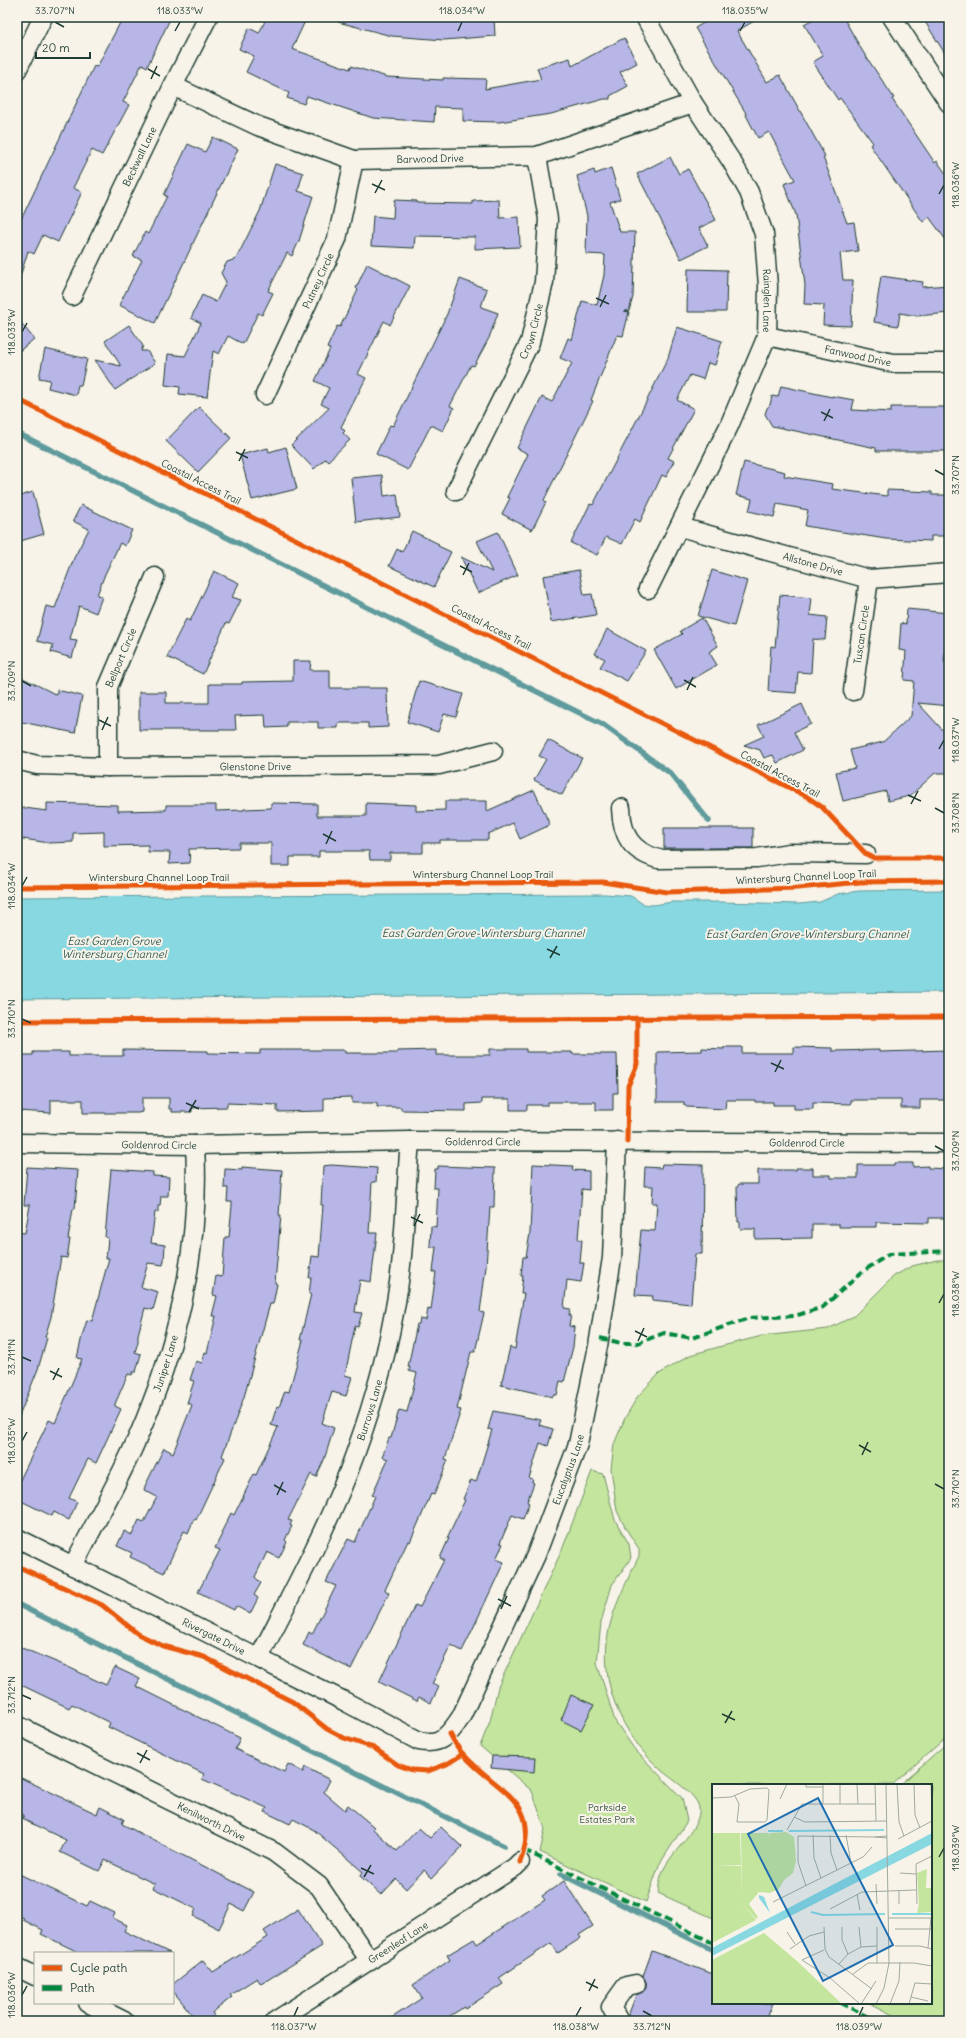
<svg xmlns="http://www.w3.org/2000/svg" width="966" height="2038" font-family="Delius,sans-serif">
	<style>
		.green { fill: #c4e59d; stroke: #729168 }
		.water { fill: #88d8e2; stroke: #5e9a9c }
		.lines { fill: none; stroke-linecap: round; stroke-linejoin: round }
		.stream { stroke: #5e9a9c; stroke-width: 5.5 }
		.building { fill: #b8b5e7; stroke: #1f3d34 }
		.minor-casing { stroke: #1f3d34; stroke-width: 21 }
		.minor { stroke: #f7f3e8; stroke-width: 18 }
		.quiet { stroke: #00873e; stroke-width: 4; stroke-dasharray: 8 4; stroke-linecap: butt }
		.cycleway-casing { stroke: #f7f3e8; stroke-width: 8 }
		.cycleway { stroke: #e8590c; stroke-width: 5 }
		.ticks { fill: none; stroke: #1f3d34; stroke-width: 1.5 }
		.labels { text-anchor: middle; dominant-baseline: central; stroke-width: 4; stroke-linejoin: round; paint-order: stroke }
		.street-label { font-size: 10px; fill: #1f3d34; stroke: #f7f3e8 }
		.park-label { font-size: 10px; fill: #385644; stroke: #f7f3e8 }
		.water-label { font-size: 11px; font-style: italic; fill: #345c57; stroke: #f7f3e8 }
		.inset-river { fill: none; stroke: #88d8e2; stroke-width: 2 }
		.inset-road { fill: none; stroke: #a1aaa0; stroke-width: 1 }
		.view { fill: #1f6fb2; fill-opacity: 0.15; stroke: #1f6fb2; stroke-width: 2 }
		.inset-edge { fill: none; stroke: #1f3d34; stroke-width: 2 }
		.neatline { fill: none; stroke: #1f3d34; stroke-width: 1.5 }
		.ticks-label { font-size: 10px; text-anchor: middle; fill: #1f3d34 }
	</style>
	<rect width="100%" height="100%" fill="#f7f3e8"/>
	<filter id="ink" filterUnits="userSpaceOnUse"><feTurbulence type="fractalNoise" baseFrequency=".025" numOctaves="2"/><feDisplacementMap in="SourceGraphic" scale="8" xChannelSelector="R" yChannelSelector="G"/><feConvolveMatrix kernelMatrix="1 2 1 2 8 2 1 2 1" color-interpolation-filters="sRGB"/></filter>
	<g filter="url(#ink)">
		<!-- green -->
		<path class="green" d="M937,1260H949V1735L892,1785H713V1918L658,1893C659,1884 660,1875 665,1867C673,1851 702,1826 699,1808C697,1794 671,1779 661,1770C621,1734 598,1682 609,1629C615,1603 628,1579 639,1556V1549L626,1529L617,1511L611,1469L614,1444L625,1418L638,1396L659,1374L690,1355L722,1346L762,1336L828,1329L854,1316L894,1276L912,1266Z
			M592,1471L603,1474L615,1520L629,1544L631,1558L612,1585L601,1622L597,1663L615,1721L635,1750L682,1798L687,1821L659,1865L646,1902L540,1852L545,1829L532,1791L480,1746L490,1721L498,1687L562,1550Z
			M949,1741V2021H905L869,2003H931V1785H900Z"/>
		<!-- water -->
		<path class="water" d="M949,890V992L17,999V897L606,894L631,896L643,904L654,905L672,902H720L799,904L820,902L838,894L859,891Z"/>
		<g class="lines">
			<!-- stream -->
			<path class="stream" d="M17,433L602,724L670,773L709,821
				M17,1604L504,1846
				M561,1874L713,1950"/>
		</g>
		<!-- building -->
		<path class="building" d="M123,17H171L147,67L142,64L123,102L129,105L102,155L92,150L73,188L82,192L58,242L43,235L34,254L28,251L20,277H17V228L94,66L97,67Z
			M267,17H307L292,49L350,69L351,66L387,77L443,80V78L486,79L485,89L541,79L537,68L570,58L572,66L624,38L637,63L620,72L628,86L610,96V99H604L551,114L499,122L463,121V108L435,107L434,122L373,118L307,96L304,104L287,98L289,93L246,72L254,56L239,49L249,28L259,33Z
			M339,17H494L495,36L444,40L392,36L338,22Z
			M714,17H761L737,31L767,82L780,75L825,156L823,157L847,223L854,222L858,251L840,253L843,280H853L851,326L823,325L824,305L804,304L805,285L796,215L784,184L795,180L769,132L758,138L746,115H747L695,28Z
			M817,17H843L863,52L894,98L892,99L935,163L937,161L949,178V244L929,217L923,222L870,145L873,143L840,98L838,100L813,62L823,56L804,24Z
			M922,17H949V60Z
			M213,137L238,149L155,323L119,305L142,260L133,256L145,232L148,234L167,196L164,195L188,144L205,152Z
			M670,157L679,174L688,169L716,220L699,228L708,246L681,259L637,174Z
			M275,164L303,173L298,191L313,196L299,241L292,256L287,253L268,291L273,293L262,315L258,313L243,344L228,336L219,354L213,351L207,397L179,394L180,387L165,385L168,354L185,356L201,323L191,318L202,295L216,302L226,282L221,273L227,262L236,259L260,211Z
			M611,168L620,199L610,202L620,232H635L633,297L629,311H624L629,312L623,336L617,335L591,400L593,401L544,500L546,502L532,530L502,514L510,498L507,497L528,454L517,448L542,397L552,402L572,363L560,358L568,338L572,340L582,301L597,305L604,275L605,255L586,254L587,216L577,176L594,170L595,174Z
			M394,200L417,201V203L473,204V201L499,200L500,218L519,217L520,247L475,249V237L415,236L414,248L371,246L373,216L393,218Z
			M367,264L410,286L390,325L384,321L358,374L366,378L341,427L345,431L343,433L350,440L328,461L325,459L314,469L291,445L329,408L321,404L329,388L315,381L330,349L327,348L337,326L340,327L358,290L356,288Z
			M688,269L727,270L726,312H687Z
			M881,276L923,282L922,287L949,285V313L917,316L900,313L898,326L874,322Z
			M460,279L487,289L481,307L498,313L489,338L474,366L471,365L450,406L454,408L443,431L431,425L408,470L376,454L390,425L393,426L447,314Z
			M17,318L34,339L17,353Z
			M129,325L143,346L141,351H147L155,363L115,390L95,360L121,366L105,341Z
			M677,327L722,341L715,365L708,363L703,379L690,375L677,400L694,409L668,458L674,461L666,477L662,475L640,522L635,519L622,544L606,537L597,555L571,543L590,504L593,505L643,408L668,358Z
			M45,349L87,359L81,385H78L76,395L48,388L50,380L39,378Z
			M781,386L832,397V396L854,400L852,410L891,412V407H949V451H876V448L772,426L765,414L767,408L770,405L772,396L778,397Z
			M199,407L231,438L198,472L166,441Z
			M286,447L297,489L252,500L240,455L268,448L269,452Z
			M744,462L785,472L784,476L833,484L832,489L887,496V490L932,492V495H949V536H931V541L886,539L805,526L808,510L777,504L774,517L749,511L752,499L736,495Z
			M382,475L384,496L397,494L400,517L356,522L351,478Z
			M33,492L44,534L17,542V497Z
			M81,505L132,530L125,546L120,543L105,574L97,595L102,597L96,613L79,606L70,639L77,640L72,658L51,652L53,645L37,641L46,606L55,608L74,558L89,529L73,521Z
			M412,531L439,544L438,546L451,552L434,587L389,566L397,549L402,552Z
			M498,532L518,575L478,593L461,557L492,572L477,541Z
			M579,570L584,595L592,594L596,615L551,622L543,576Z
			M712,570L747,581L734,626L698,616Z
			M214,571L239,583L232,597L241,600L229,624L226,623L203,674L167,657L186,619L190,621Z
			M780,595L812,598L810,615L827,617L825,640L813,639L811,673L798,672L796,693L768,691L771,646L775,647Z
			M907,609L949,613L944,662L949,663V706L918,703L949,737V773H935L910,796L888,801L886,791L843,801L836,772L855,768L850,750L883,742L911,716L914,681L904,680L906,651L899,650L901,623L906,624Z
			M702,618L718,646L709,652L717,665L676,689L654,650L682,634L680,631Z
			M607,629L646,651L627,681L600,667L605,659L595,654Z
			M293,661H311L310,670H330V688H387L388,727L368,728V723H338V728H318V722H287V727L266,728L265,715L235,716L236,730H139V692H166V703H209V684H242V682L293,681Z
			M17,675L57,695V690L82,696L75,733L17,721Z
			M419,681L463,694L456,717L444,714L438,732L407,722Z
			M802,704L811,724L794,732L803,750L777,763L773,755L764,758L760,750L744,745L764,736L758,725Z
			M548,740L582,758L562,795L534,780L546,759L539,756Z
			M534,790L550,825L520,839L513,823L488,834V840H440V843H423V853H390V860H370L369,851H319V857H290V866H271V843H239V848L189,849L190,863L169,864L170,852H148V845L104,846V832L73,833V842L49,843L17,838V807L47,811V803L118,805V811L166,810V805H216V811L244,810V809L271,808V803L317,804V816H366V803L416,805V811L445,810V801H487V811Z
			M664,828H753V848H664Z
			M724,1047H742V1053H794V1047L832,1048V1051L879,1050V1052L949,1050V1100H920V1108H901V1100H851V1104L813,1103V1109H794V1105H773V1102H755V1100H726L725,1109L687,1107L684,1105V1102H657V1052L702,1051V1048L724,1049Z
			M490,1049H526V1052H572V1054H617L618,1093H613V1110H596V1102H548V1105H527V1110H510V1099H482V1103L466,1104V1111L401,1110V1107H377V1103H352V1097L324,1098V1111L277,1112V1105L227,1103V1107L192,1108V1112H172V1109H169V1098H142V1112L138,1113H83V1100H51V1113L17,1111V1055H33V1052H69V1056H123V1050L208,1051V1053L260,1054V1050H345V1053H397V1051L436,1050V1055H490Z
			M894,1163H913V1167L928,1166V1168L948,1169L949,1218H929V1223L876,1222V1227H839V1224H812V1238L755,1239V1229H740V1222H738L737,1187L739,1184H758V1170H796V1168H813V1175H831V1178H858V1165H894Z
			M533,1164L573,1166L572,1170L589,1171V1190L582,1189L578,1239L582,1240L580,1263H584L581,1282L567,1280L564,1308L570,1309L569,1315H571L569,1326L575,1327L573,1347L564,1382L560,1381L557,1395H553V1397L501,1385L510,1347L515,1349L524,1293H521L523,1276H521L523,1257H526L530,1233Z
			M662,1164L703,1165L702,1254H695L691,1304L652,1300L653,1296L635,1295L641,1230L655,1231L657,1203H652L653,1186H644L645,1167L661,1168Z
			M331,1165L377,1168L376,1182H372L369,1233H377L371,1282L360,1280L355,1312L362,1313L358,1327L355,1326L345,1375L352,1377L346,1396L332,1392L322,1423L334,1428L324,1460L316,1477L311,1474L288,1520L292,1521L290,1525L292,1526L285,1540L287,1542L279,1558L267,1552L255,1577L261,1583L254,1595L258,1598L250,1614L236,1606L234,1610L198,1592L220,1550L215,1548L222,1534L221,1533L231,1513L234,1515L254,1474L256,1475L278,1427L271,1425L277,1406L279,1407L285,1391L289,1392L303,1340H300L311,1294H309L311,1278H309L312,1256L319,1257L323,1205H321L323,1166Z
			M438,1166L495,1168L494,1207H490L486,1267L480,1312L484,1313L475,1352H471L457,1409L461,1410L445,1459L448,1460L434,1495L431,1494L410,1542L408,1541L385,1590L389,1593L351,1669L303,1645L309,1632L312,1634L336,1586L326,1582L348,1539L355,1542L375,1496L372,1495L388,1459L382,1457L389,1438H391L399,1410L407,1412L417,1373L409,1371L410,1367H408L417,1324H419L420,1319L426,1320L428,1309L431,1310L436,1272H433L436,1247H430L431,1226L436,1227L438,1188H434L435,1169H438Z
			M27,1167L78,1170L75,1209H73L68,1239H70L67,1258L61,1257L51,1317L45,1337L47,1338L38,1369L18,1419L17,1232L25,1233L30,1205H24Z
			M242,1167L282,1170L279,1215H281L275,1283L277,1284L273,1304H270L244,1397L222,1456L225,1458L196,1520L194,1519L188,1533L184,1531L164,1573L130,1557L132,1553L117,1546L124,1531L132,1535L139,1520L144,1522L157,1497L144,1490L145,1486L164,1448L173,1453L192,1405L187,1403L194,1381L190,1380L196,1361L202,1363L205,1352L207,1353L216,1316H212L217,1296L213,1295L216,1276L222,1277L225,1237H229L232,1205V1202H227L228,1188H224L225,1169L242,1170Z
			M111,1169L153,1172V1176L169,1177L168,1196H161L160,1206H158V1212H155L151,1243L165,1245L164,1260L163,1265L148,1263L141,1287L158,1292L153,1310L145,1308L138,1335V1342L135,1352L141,1354L136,1372H133L132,1375L128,1374L115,1404V1406L121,1409L96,1463L88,1459L69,1498L77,1502L69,1520L54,1512L52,1516L17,1499V1486L49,1420L55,1423L82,1359L77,1358L82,1336L87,1320L92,1321L109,1258H106L108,1238L105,1237Z
			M493,1411L541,1420L539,1425L553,1429L548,1446L540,1443L529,1478L533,1479L532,1482L534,1483L527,1502L529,1503L523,1519L512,1515L500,1543L503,1544L496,1559L504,1562L469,1637L462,1651L451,1645L432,1684L439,1687L431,1703L419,1697L417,1701L379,1682L415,1605L420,1607L444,1560L440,1558L449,1538H447L465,1500L463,1499L471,1480L476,1482L492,1430L488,1429Z
			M17,1646L66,1666L106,1685L115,1667L140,1679L136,1686L240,1738L235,1749L284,1772L288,1764L303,1772L305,1767L330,1780L324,1792L345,1810L348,1805L374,1827L373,1829L397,1851L419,1828L430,1838L441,1827L462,1847L432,1878L424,1870L406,1889L396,1879L381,1895L360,1876L363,1872L314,1830L293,1819L290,1824L265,1812L267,1808L202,1779L204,1774L108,1727L110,1723L72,1704L69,1708L17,1683Z
			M571,1695L594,1705L581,1730L561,1720Z
			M492,1756L535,1757L534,1772L491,1768Z
			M17,1776L97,1814L100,1807L124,1819L122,1824L254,1892L244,1911L231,1904L219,1929L193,1916L196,1909L153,1888L155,1884L105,1860L99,1871L60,1852L66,1840L22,1819L24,1815L17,1812Z
			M17,1873L87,1906L90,1901L115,1913L113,1918L127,1925L124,1931L170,1953H80L41,1934L43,1930L23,1920L24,1918L17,1915Z
			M564,1881L593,1926L579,1935L581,1938L558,1953L551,1943L499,1978L503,1984L465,2009L464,2007L442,2021H387L422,1998L413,1985L450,1960L447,1955L474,1939L477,1944L545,1900L542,1896Z
			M298,1909L322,1946L261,1984L257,1978L230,1995L232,1997L212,2013L218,2021H197L173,1991V1984L203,1960L213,1972L268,1937L264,1931Z
			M652,1951L713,1974V2003H773L766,2021H629L628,2016L636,1995L643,1992L646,1987V1982L643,1976Z"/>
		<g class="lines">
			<!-- minor casing -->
			<g class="minor-casing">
				<g id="minor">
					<path id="s1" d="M645,17L693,103L732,162L749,192L764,234L768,286L767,336L729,426L648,589"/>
					<path d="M892,17L949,103"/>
					<path d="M17,70L43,17"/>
					<path id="s2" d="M173,86L258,126L354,160L537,156L693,103"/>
					<path id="s3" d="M72,296L173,86L208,17"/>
					<path id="s4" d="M767,336L893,363H949"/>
					<path id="s5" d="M265,395L337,239L354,160"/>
					<path id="s6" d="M456,491L530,342L544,282L548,219L537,156"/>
					<path id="s7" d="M680,527L869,579L949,573"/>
					<path id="s8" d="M853,691L869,579"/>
					<path id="s9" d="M17,760L37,765L108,767L439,765L493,751"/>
					<path id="s10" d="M108,767V687L155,577"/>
					<path d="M621,808C622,836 631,851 658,859L757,858L789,853L866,854"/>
					<path id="s11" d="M17,1143L195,1145L410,1141L949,1143"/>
					<path id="s12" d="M17,1538L344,1701L419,1741C441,1746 450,1734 461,1717L536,1555L578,1444L598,1346L612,1258L617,1141"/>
					<path id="s13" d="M73,1566C100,1513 130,1461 151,1405C183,1323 200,1234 195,1145"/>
					<path id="s14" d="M259,1658C290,1597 323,1536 348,1473C368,1421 384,1367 394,1313C405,1257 405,1198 410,1141"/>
					<path id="s15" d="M17,1725L274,1852L319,1886L370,1961"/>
					<path d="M17,1967L35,1976"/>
					<path d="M88,2003L124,2021"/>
					<path id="s16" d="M275,2021L515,1867L520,1862"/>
					<path d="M619,2021L611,2007L626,1986L636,1984"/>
				</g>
			</g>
			<!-- minor -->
			<use href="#minor" class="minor"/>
			<!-- quiet -->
			<path class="quiet" d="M600,1338L621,1343H638L664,1333L692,1338L749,1318L795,1316L823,1307L862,1272L889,1254L949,1251
				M524,1850L713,1943
				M840,2003L878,2021"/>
			<!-- cycleway casing -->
			<g class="cycleway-casing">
				<path id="cycleway" d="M17,399L806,796L822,807L866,854L874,858H949
					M17,887L603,882L667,892L798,888L860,882L949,881
					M17,1021L949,1017
					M627,1142L628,1086L637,1064V1018
					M17,1566L102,1605L138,1634L163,1646L204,1657L293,1702L327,1729L344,1738L374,1748L398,1765L412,1770L428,1771L447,1764L463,1754
					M450,1734C454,1741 458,1749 463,1754C496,1792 544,1800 520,1862"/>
			</g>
			<!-- cycleway -->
			<use href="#cycleway" class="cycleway"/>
		</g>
	</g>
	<!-- ticks -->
	<path class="ticks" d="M55,22L64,27M175,31L180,22M458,31L462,22M740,31L745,22M148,69L160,76M151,79L157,66M372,184L385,190M375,193L382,180M939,194L944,185M596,298L609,304M600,307L606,295M22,332L27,323M821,412L833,418M824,421L830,409M236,452L248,458M239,461L245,449M935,470L944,475M460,566L472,572M463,575L469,563M684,680L696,687M22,681L31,686M687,690L693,677M99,720L111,726M102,730L108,717M939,749L944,740M908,795L921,801M911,804L918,791M935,808L944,813M323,834L336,841M326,844L332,831M22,886L27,877M547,949L560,955M550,958L557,946M22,1019L31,1023M771,1063L784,1069M775,1072L781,1060M186,1103L199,1109M189,1112L196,1100M935,1146L944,1151M411,1217L423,1223M414,1226L420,1214M939,1303L944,1294M635,1331L647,1337M638,1341L644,1328M22,1357L31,1361M50,1371L62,1377M53,1380L59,1368M22,1441L27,1432M859,1445L871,1452M862,1455L868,1442M935,1484L944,1489M274,1485L286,1492M277,1495L283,1482M498,1599L511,1606M501,1609L507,1596M22,1695L31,1699M722,1714L735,1720M725,1723L732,1711M137,1753L150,1760M140,1763L147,1750M939,1857L944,1848M361,1868L374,1874M364,1877L371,1865M586,1982L598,1988M589,1991L595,1979M22,1995L27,1986M643,2011L652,2016M294,2016L298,2007M576,2016L581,2007M859,2016L863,2007"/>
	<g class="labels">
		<!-- street labels -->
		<g class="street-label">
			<text stroke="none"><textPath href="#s3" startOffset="155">Beckwall Lane</textPath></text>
			<text stroke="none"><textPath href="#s2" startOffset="272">Barwood Drive</textPath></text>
			<text stroke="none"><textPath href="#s5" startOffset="126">Putney Circle</textPath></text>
			<text stroke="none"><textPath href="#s1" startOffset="315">Rainglen Lane</textPath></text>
			<text stroke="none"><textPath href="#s6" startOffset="177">Crown Circle</textPath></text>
			<text stroke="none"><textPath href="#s4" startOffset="93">Fanwood Drive</textPath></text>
			<text transform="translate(201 482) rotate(27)">Coastal Access Trail</text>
			<text stroke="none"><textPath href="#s7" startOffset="138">Allstone Drive</textPath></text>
			<text transform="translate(491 627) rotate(27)">Coastal Access Trail</text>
			<text stroke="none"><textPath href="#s8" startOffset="57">Tuscan Circle</textPath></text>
			<text stroke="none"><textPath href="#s10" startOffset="112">Bellport Circle</textPath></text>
			<text stroke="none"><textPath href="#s9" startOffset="239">Glenstone Drive</textPath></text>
			<text transform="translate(780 774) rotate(28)">Coastal Access Trail</text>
			<text x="483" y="874">Wintersburg Channel Loop Trail</text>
			<text x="159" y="877">Wintersburg Channel Loop Trail</text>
			<text transform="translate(806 877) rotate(-3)">Wintersburg Channel Loop Trail</text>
			<text stroke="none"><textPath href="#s11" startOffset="466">Goldenrod Circle</textPath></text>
			<text stroke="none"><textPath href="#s11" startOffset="790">Goldenrod Circle</textPath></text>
			<text stroke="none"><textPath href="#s11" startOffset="142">Goldenrod Circle</textPath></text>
			<text stroke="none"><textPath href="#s13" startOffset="223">Juniper Lane</textPath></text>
			<text stroke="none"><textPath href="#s14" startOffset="272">Burrows Lane</textPath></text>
			<text stroke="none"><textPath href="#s12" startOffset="773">Eucalyptus Lane</textPath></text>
			<text stroke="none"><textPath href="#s12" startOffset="220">Rivergate Drive</textPath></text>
			<text stroke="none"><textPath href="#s15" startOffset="217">Kenilworth Drive</textPath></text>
			<text stroke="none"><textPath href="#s16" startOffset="146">Greenleaf Lane</textPath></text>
		</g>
		<!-- park labels -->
		<g class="park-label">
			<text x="607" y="1807">Parkside<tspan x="607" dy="12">Estates Park</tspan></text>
		</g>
		<!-- water labels -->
		<g class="water-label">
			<text x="483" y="933">East Garden Grove-Wintersburg Channel</text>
			<text x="807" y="934">East Garden Grove-Wintersburg Channel</text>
			<text x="114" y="941">East Garden Grove<tspan x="114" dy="13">Wintersburg Channel</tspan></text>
		</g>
	</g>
	<!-- overview -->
	<g transform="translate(712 1784)">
		<rect width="220" height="220" fill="#f7f3e8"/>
		<path d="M74,48L82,53L84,77L81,89L72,96L67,105L58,109L47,108L37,120L46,133L44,135L30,119L44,136L0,159V49H28L29,81L5,82H29L30,115L29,49H57L56,53L58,49ZM215,85L214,104H220L219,128L205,129L207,120L205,89ZM52,149L85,177L130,220H0V176Z" fill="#c4e59d"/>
		<path d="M220,49V60L0,172V164ZM47,111L52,113L58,129L47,114Z" fill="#88d8e2"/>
		<path class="inset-river" d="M56,47H71M77,47L172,46M99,128L111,131L173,130M180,130H220"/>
		<path class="inset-road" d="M94,0V3H111M111,0V20M128,0V20M145,0L146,20M163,0L164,37M185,0L187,38L192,52M202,0L203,31L208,44M219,0L220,27M23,12L27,20L25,38H53L55,36M0,14L19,13L38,5L55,4L57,6L55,36M68,15L75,0M82,33L93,38L175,37M75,46L90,20H163M101,51L102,74L109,94M118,51L119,69L125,86M134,51L139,79M175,52L163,53L175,54M186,55L220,37M188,89L204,90M164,100L165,120M94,102L86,78V52L163,53M187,106V120M145,110L148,126M61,118L151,73L160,63M205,120L204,80L220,72M118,125L150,108L204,106M177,134H220M112,143L113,165L117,173L160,205M130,143V156L136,170M147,143L149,163M165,143V179M183,145H219M75,148L83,160M183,162H208L220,165M216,164L219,134M78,165L97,152L112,148M90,176L118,194L148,220M90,176L112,166M127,180L136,170L149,163L165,162M141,190L156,179H202L220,182M199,213L216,217M149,220L164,197M164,220L172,204L177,179L174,0M178,220L187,197L188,178M197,220L203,199L220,200"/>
		<path class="view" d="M106,14L181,161L111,197L36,50Z"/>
		<rect width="220" height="220" class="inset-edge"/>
	</g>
	<!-- margin -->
	<rect width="966" height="2038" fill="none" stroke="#f7f3e8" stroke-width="44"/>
	<!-- legend -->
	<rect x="34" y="1952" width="140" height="52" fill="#f7f3e8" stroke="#a1aaa0"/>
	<rect x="42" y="1965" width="20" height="6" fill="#e8590c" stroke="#a1aaa0"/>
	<text x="70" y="1972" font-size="12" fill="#1f3d34">Cycle path</text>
	<rect x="42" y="1985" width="20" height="6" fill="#00873e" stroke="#a1aaa0"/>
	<text x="70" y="1992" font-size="12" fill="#1f3d34">Path</text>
	<!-- scale -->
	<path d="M36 52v6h54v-6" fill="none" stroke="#1f3d34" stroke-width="2"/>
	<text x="42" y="52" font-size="12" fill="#1f3d34" stroke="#f7f3e8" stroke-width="3" paint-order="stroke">20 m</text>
	<rect x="22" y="22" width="922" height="1994" class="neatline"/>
	<g class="ticks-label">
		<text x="55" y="14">33.707°N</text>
		<text x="180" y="14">118.033°W</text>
		<text x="462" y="14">118.034°W</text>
		<text x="745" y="14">118.035°W</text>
		<text transform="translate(955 185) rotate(-90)" y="4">118.036°W</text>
		<text transform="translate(11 332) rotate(-90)" y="4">118.033°W</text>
		<text transform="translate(955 475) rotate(-90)" y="4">33.707°N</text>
		<text transform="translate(11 681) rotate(-90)" y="4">33.709°N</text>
		<text transform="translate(955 740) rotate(-90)" y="4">118.037°W</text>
		<text transform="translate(955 813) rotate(-90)" y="4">33.708°N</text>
		<text transform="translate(11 886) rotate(-90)" y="4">118.034°W</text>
		<text transform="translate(11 1019) rotate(-90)" y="4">33.710°N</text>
		<text transform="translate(955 1151) rotate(-90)" y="4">33.709°N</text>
		<text transform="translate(955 1294) rotate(-90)" y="4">118.038°W</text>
		<text transform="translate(11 1357) rotate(-90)" y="4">33.711°N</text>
		<text transform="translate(11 1441) rotate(-90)" y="4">118.035°W</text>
		<text transform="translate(955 1489) rotate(-90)" y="4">33.710°N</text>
		<text transform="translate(11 1695) rotate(-90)" y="4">33.712°N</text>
		<text transform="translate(955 1848) rotate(-90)" y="4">118.039°W</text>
		<text transform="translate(11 1995) rotate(-90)" y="4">118.036°W</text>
		<text x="294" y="2030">118.037°W</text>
		<text x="576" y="2030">118.038°W</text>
		<text x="652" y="2030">33.712°N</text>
		<text x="859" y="2030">118.039°W</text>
	</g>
</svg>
